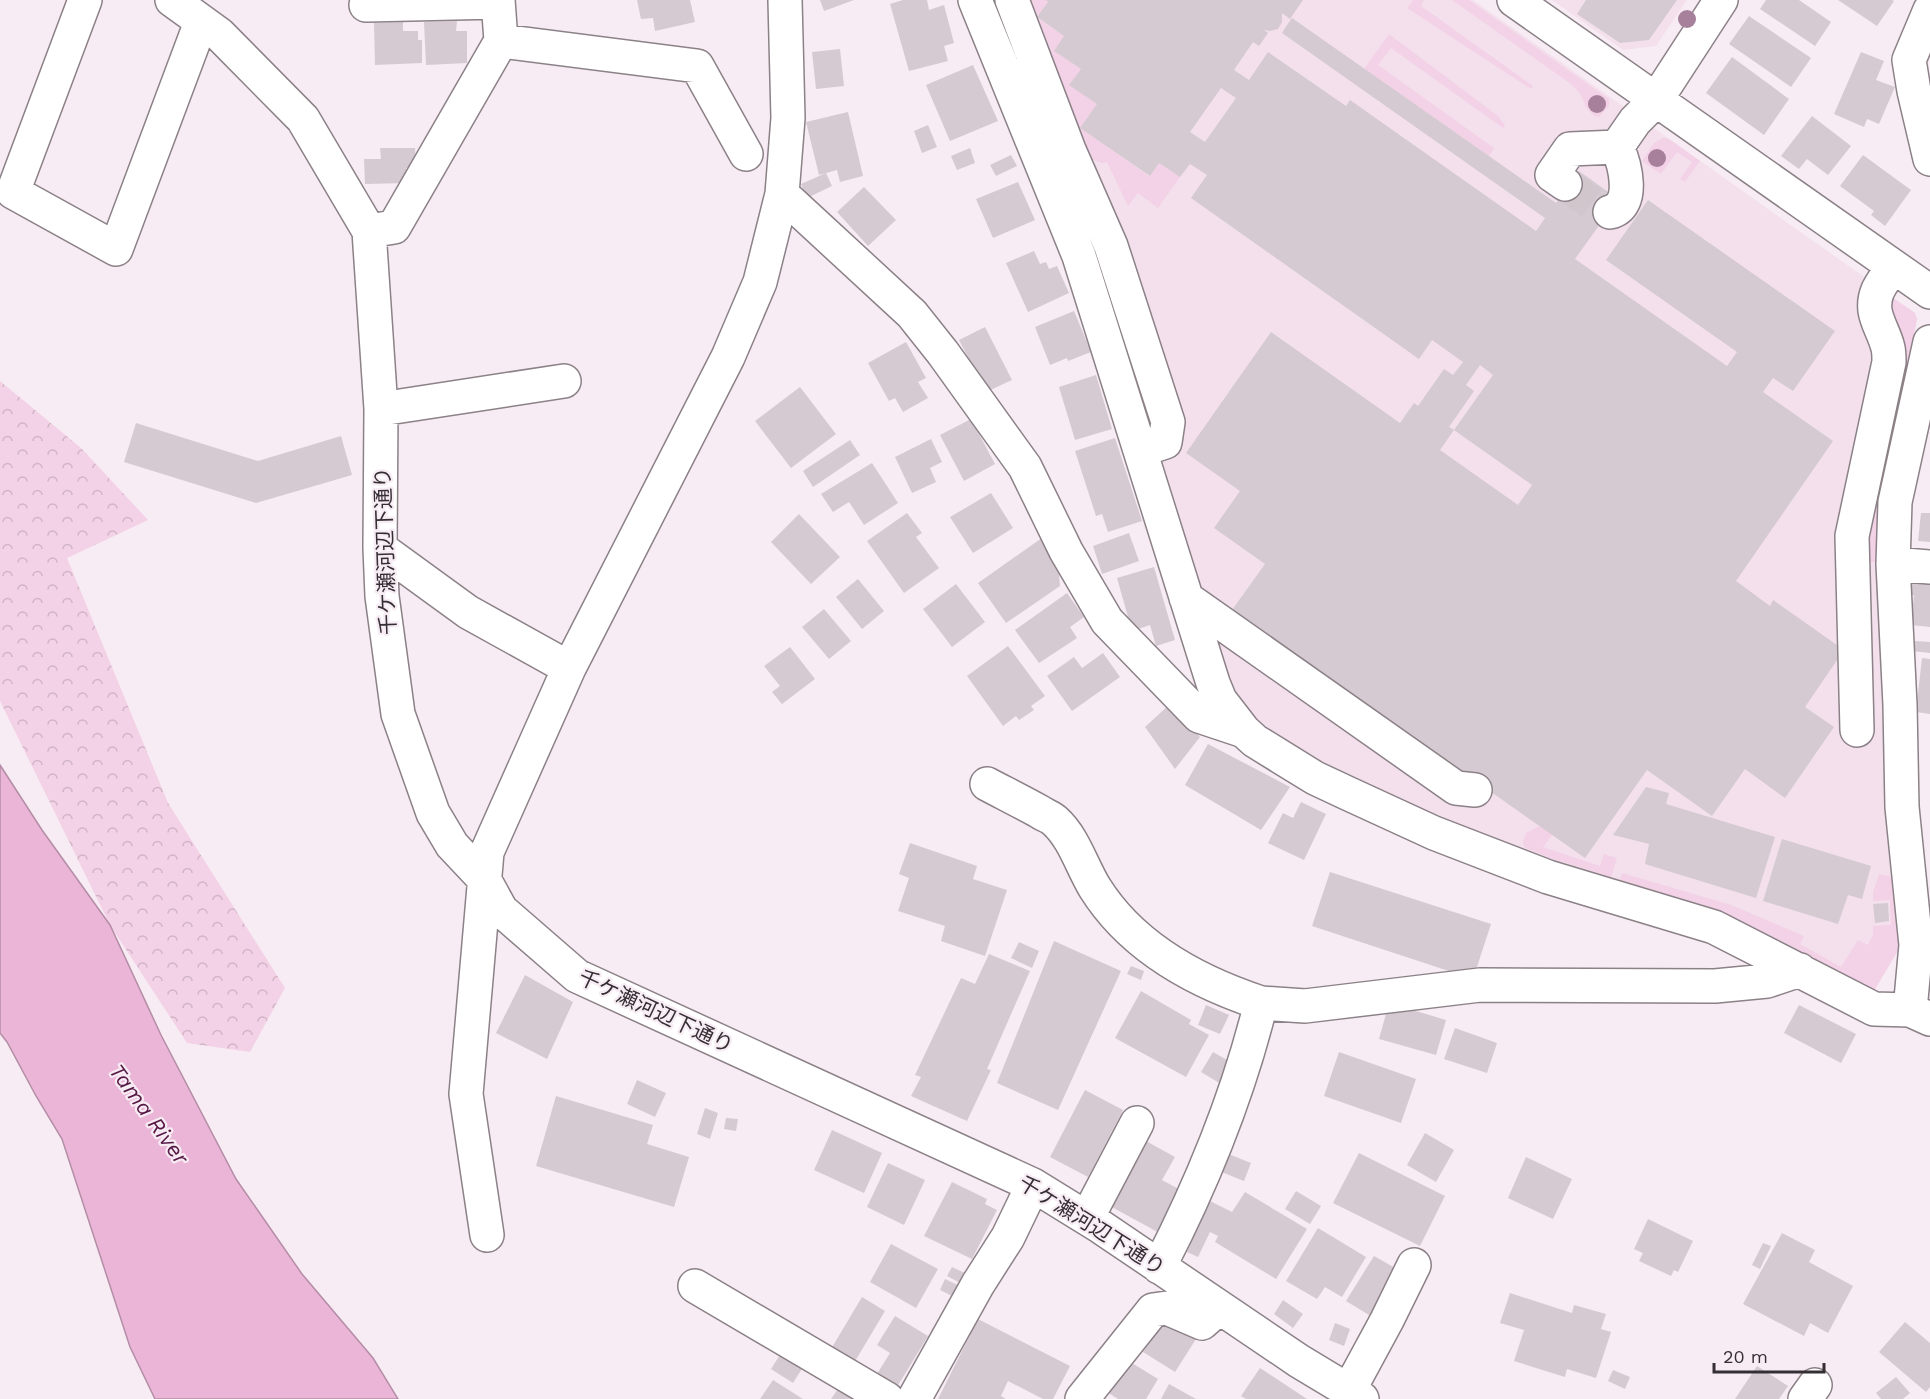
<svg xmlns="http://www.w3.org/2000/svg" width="1930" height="1399" font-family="'Work Sans','Noto Sans JP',sans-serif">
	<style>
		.built { fill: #f3e0ec }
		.grass { fill: #f3d1e6 }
		.forest { fill: url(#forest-crowns) }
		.water { fill: #ebb5d7; stroke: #b48da6; stroke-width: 1.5 }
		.building { fill: #d5cad1; fill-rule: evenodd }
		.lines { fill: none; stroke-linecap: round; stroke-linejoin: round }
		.minor-tunnel { stroke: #d0c6cc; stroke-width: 33; stroke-dasharray: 33 16; stroke-linecap: butt }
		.minor-casing { stroke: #8b8187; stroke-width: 36 }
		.minor { stroke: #fff; stroke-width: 33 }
		.tree { fill: #a7809c }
		.labels { text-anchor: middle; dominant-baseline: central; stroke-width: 4.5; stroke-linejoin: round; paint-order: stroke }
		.street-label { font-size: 21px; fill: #342f32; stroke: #f7ecf3 }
		.water-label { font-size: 22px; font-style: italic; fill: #551744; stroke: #f7ecf3 }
	</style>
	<defs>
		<pattern id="forest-crowns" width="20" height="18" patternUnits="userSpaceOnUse" patternTransform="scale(1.5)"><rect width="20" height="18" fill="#f3d1e6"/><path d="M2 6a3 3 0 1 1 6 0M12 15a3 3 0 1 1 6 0" fill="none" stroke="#d1b4c6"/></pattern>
	</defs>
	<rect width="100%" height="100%" fill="#f7ecf3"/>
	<!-- built -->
	<path class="built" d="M993,0H1473L1915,313L1917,319L1880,503L1886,822L1899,945L1848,977L1434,816L1344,776L1261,727L1233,694L1097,254Z
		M1552,0H1687L1656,46L1623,50Z"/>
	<!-- grass -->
	<path class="grass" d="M1024,0H1046L1048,2L1037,18L1064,36L1054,51L1081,69L1070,85L1097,104L1080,128L1149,176L1159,163L1180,177L1158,208L1138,193L1128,206L1107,162L1102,163L1090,159Z
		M1413,0H1424L1421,6L1533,86L1531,89L1407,8Z
		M1452,0H1469L1609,99V106L1599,117L1594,116L1586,107L1580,93L1571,84Z
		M1389,34L1498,116L1505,125L1503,128L1391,48L1378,65L1494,148L1489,156L1364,69Z
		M1663,138L1669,139L1700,161L1685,182L1680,179L1692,162L1677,152L1661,174L1642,161L1654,143Z
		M1893,298L1915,313L1917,319L1880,503L1878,562H1868L1867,539Z
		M1540,826L1552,835L1543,847L1600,866L1604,854L1617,858L1611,877L1553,859L1525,848L1523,843L1526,833Z
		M1622,873L1731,905L1804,936L1800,944L1841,967L1858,940L1868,945L1873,935V926L1891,925L1890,900L1873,901V893L1879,874L1892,877L1899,949L1874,991L1770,935L1719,910L1620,880Z"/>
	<!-- forest -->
	<path class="forest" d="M0,381L81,448L148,520L67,558L168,803L285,988L250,1052L187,1043L110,925L0,701Z"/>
	<!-- water -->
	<path class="water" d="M0,765L42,830L110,925L161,1035L236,1179L302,1274L373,1358L398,1399H155L130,1347L62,1139L36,1096L7,1042L0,1033Z"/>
	<!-- building -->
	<path class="building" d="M637,0H690L695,22L655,31L653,18L641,19Z
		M820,0H854L824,11Z
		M903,0H927L929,10L944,5L954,43L944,46L948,61L909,71L890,4Z
		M1046,0H1303L1290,19L1282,13V22L1278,29L1270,31L1264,30L1268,33L1259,46L1253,42L1234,70L1249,80L1268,52L1346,106L1350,100L1536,231L1545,218L1282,33L1287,25L1292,18L1556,203L1579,171L1618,199L1575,259L1727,366L1737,352L1606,260L1648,200L1835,331L1793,391L1773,378L1763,392L1833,441L1736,581L1770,606L1773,600L1844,650L1805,707L1834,727L1785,798L1745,769L1712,816L1647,770L1585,858L1232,610L1265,564L1214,528L1240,491L1186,453L1271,332L1400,423L1414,403L1418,406L1444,369L1453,375L1463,362L1432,340L1419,359L1191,198L1207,175L1190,164L1180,177L1159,163L1150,176L1080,128L1097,104L1069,85L1081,69L1054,51L1064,36L1037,17L1048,2ZM1221,88L1236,98L1205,142L1190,132ZM1480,365L1493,375L1454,430L1532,485L1518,505L1440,450L1454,430L1449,427L1474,391L1466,385Z
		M1586,0H1677L1649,40L1620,43L1577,14Z
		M1766,0H1799L1831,22L1815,46L1760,9Z
		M1838,0H1892L1894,1L1877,26Z
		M1749,16L1811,58L1791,87L1729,44Z
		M457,21L456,31H467V63L426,65L424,22Z
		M403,22V31H418V40H422V63L375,65L374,23Z
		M840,49L844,86L816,89L812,52Z
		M1861,52L1884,61L1876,80L1895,87L1879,124L1867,119L1864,127L1834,114Z
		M1732,57L1789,99L1764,135L1706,93Z
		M973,65L998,121L950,141L926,85Z
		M848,112L863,176L840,182L837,170L819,175L806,122Z
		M1812,116L1851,146L1828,175L1807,159L1799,169L1781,156Z
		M928,125L937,147L922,153L914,131Z
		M380,148H415L416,168H406L407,183L365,184L364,159H381Z
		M970,148L975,163L957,170L951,156Z
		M1011,155L1017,166L996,176L990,165Z
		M1863,155L1911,190L1885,226L1871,215L1874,211L1840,186Z
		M826,173L832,186L807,198L801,184Z
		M1018,182L1035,220L993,238L976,199Z
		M864,187L896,220L868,246L837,212Z
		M1034,251L1040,264L1046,262L1049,269L1057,266L1069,293L1028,312L1006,263Z
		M1074,311L1091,352L1068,361L1067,358L1050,365L1035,327Z
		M985,327L1012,380L986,392L959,340Z
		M906,342L926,378L918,382L928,398L903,412L895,398L889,401L868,363Z
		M1096,375L1112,429L1075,440L1059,387Z
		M800,387L836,434L791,468L755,421Z
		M971,419L995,464L964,481L940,435Z
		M136,423L258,461L341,436L352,475L256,503L124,462Z
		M1115,438L1142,521L1108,532L1102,514L1096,516L1075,451Z
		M931,439L942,462L930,468L936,482L912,493L895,457Z
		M850,440L860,455L813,487L803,471Z
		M872,463L898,503L864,525L849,502L833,512L821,494Z
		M991,493L1013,528L973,553L950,517Z
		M907,513L922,533L916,537L939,568L904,593L867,541Z
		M1921,513H1930V542L1918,541Z
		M799,514L840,557L811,584L771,542Z
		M1129,533L1139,561L1102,574L1093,546Z
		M1046,535L1057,550L1060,586L1006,623L978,583Z
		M1154,567L1175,640L1156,646L1150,625L1132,631L1117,578Z
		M858,579L884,611L862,629L836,597Z
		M1911,580L1930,581V627L1911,625L1914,595H1910Z
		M956,584L985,622L952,647L923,609Z
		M1067,593L1084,617L1070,627L1077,638L1039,663L1015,630Z
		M824,609L851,641L829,659L802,627Z
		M1914,641L1930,642V653L1912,651Z
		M1008,646L1045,696L1031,706L1034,710L1019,720L1016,716L1003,726L967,676Z
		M790,647L815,679L782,704L772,692L780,686L764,666Z
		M1103,653L1120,677L1072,711L1047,676L1074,657L1082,668Z
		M1922,658L1930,659V714L1916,712Z
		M1170,704L1200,737L1175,769L1145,727Z
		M1208,744L1290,787L1261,830L1185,785Z
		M1646,787L1669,793L1666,804L1775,837L1756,898L1645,864L1649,844L1613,835Z
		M1301,802L1326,814L1304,860L1268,843L1283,813L1293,818Z
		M1782,839L1871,866L1862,899L1848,895L1838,924L1763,901Z
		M910,843L977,866L973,879L1007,890L985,956L941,941L945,926L898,911L909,878L899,874Z
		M1330,872L1491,924L1473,979L1312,926Z
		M1888,903L1889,921L1875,923L1873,904Z
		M1054,941L1121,971L1058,1110L997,1083Z
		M1019,942L1039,951L1032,968L1011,958Z
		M989,954L1030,971L987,1069L991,1070L967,1121L911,1096L921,1077L915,1075L961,978L975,984Z
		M1131,966L1144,971L1141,980L1127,974Z
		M525,975L573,1002L547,1059L496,1033Z
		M1141,991L1191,1020L1189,1024L1209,1035L1186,1077L1115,1038Z
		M1389,1003L1446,1020L1436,1055L1379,1039Z
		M1206,1005L1229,1015L1220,1034L1198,1025Z
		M1799,1005L1856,1034L1841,1063L1784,1033Z
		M1455,1028L1497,1043L1487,1073L1444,1059Z
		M1213,1052L1234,1064L1221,1084L1201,1072Z
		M1339,1052L1416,1079L1401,1123L1324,1096Z
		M637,1080L666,1093L655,1117L627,1104Z
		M1085,1090L1123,1110L1088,1177L1050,1157Z
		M556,1096L653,1125L647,1144L689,1157L674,1207L536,1166Z
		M705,1108L718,1113L710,1139L697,1134Z
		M726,1118L738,1119L736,1131L724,1129Z
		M832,1130L882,1153L864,1193L814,1170Z
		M1425,1133L1454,1150L1436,1182L1407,1165Z
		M1146,1141L1175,1157L1162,1180L1188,1194L1163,1235L1110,1206Z
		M1226,1153L1251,1163L1244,1181L1219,1171Z
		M1359,1153L1445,1196L1420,1246L1333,1203Z
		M1526,1157L1572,1179L1553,1219L1508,1198Z
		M888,1163L925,1180L904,1225L867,1207Z
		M952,1182L987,1199L985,1204L997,1210L972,1259L924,1236Z
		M1296,1191L1321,1206L1310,1224L1285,1209Z
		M1245,1192L1307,1229L1276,1279L1215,1242L1218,1236L1210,1232L1198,1257L1187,1252L1210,1201L1232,1212Z
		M1648,1219L1693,1241L1678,1272L1674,1270L1671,1276L1639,1261L1643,1253L1634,1249Z
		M1318,1228L1366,1257L1342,1297L1325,1287L1317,1299L1286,1281Z
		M1782,1233L1815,1250L1809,1262L1853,1286L1828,1333L1810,1323L1804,1336L1743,1304Z
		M1763,1243L1771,1246L1760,1269L1752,1265Z
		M891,1244L938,1269L916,1308L870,1282Z
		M1374,1256L1402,1272L1374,1318L1346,1301Z
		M952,1267L969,1275L964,1285L947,1276Z
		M945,1279L962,1287L956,1298L940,1290Z
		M1510,1293L1572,1313L1574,1305L1606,1314L1601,1329L1611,1332L1596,1378L1567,1369L1565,1377L1514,1361L1524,1330L1500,1323Z
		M862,1297L885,1311L854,1363L831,1349Z
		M1283,1300L1303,1314L1293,1328L1274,1314Z
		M895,1316L928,1336L897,1387L877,1374L890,1353L877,1345Z
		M978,1319L1070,1366L1053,1399H1043L1008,1381L1001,1396L1006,1399H938Z
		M1165,1319L1196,1339L1175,1372L1143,1352Z
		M1905,1322L1930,1343V1387L1926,1392L1879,1352Z
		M1335,1323L1350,1329L1344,1346L1329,1340Z
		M783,1350L805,1364L793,1383L771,1369Z
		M1127,1360L1158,1379L1146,1399H1118L1107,1392Z
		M1757,1366L1788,1386L1779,1399H1735Z
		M1260,1368L1307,1399H1246L1241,1396Z
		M1613,1370L1630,1377L1625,1389L1608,1381Z
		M1896,1377L1910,1393L1903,1399H1881L1876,1393Z
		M773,1380L803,1399H760Z
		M1169,1384L1196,1399H1161Z
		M840,1386L862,1399H831Z"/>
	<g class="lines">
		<!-- minor-tunnel -->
		<path class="minor-tunnel" d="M1565,184L1602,211L1610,212"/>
		<!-- minor casing -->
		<g class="minor-casing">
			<path id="minor" d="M85,0L13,192L116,249L201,22
				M172,0L219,34L303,119L369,231L381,409L380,548L382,596L398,714L433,813L452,845L484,879L501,910L577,976L1033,1185L1101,1227L1299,1361L1362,1399
				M975,0L1079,256L1213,683L1220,700L1244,731L1255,741L1315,778L1347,793L1434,833L1548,877L1714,927L1874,1009L1910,1010L1930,1019
				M1012,0L1069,150L1111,246L1168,422L1165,442L1141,450
				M1514,0L1930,292
				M366,5L498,2
				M1930,10L1909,60L1914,91L1930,159
				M501,41L697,66L746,154
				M1617,147L1635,121L1656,100L1721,0
				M1565,184L1552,175L1570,149L1617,147
				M782,194L912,314L943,353L1025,467L1066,551L1107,621L1199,716L1244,731
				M1610,212C1636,206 1625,164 1617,147
				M369,231L394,227L501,41L498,0
				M381,409L564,381
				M380,548L468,612L569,668
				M1893,564L1930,567
				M1186,598L1456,788L1475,790
				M1857,730L1852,536L1889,362C1889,358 1889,352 1888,348C1883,327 1868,313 1878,290C1882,282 1888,274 1894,267
				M987,784C1004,793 1022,802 1040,812C1044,815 1051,817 1055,821C1074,838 1082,867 1095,888C1132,947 1197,982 1261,1003C1238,1096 1203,1182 1159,1267
				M1261,1003L1305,1006L1480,985L1715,986L1767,981L1800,970
				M1910,1010L1916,945L1902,807L1900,705L1893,564L1895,502L1930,342
				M1087,1218L1137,1123
				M487,1235L466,1094L487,852L569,668L728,357L760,282L782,194L788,118L785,0
				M695,1286L887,1399
				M1348,1392L1387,1320L1414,1265
				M914,1399L978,1284L1008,1237L1033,1185
				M1082,1399L1153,1310L1167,1308L1202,1323L1219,1308
				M1805,1399L1815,1385"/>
		</g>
		<!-- minor -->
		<use href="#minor" class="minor"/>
	</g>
	<!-- trees -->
	<g class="tree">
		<circle cx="1687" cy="19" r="9"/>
		<circle cx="1597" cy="104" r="9"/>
		<circle cx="1657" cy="158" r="9"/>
	</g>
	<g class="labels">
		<!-- street labels -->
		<g class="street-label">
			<text transform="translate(385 551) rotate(-92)">千ケ瀬河辺下通り</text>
			<text transform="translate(656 1011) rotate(25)">千ケ瀬河辺下通り</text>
			<text transform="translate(1092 1225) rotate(32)">千ケ瀬河辺下通り</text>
		</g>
		<!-- water labels -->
		<g class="water-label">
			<text transform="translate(149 1114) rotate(54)">Tama River</text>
		</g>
	</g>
	<!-- scale -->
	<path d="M1714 1363v9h110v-9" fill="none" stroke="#342f32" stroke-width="3"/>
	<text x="1723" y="1363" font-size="18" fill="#342f32" stroke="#f7ecf3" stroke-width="4.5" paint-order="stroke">20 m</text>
</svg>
